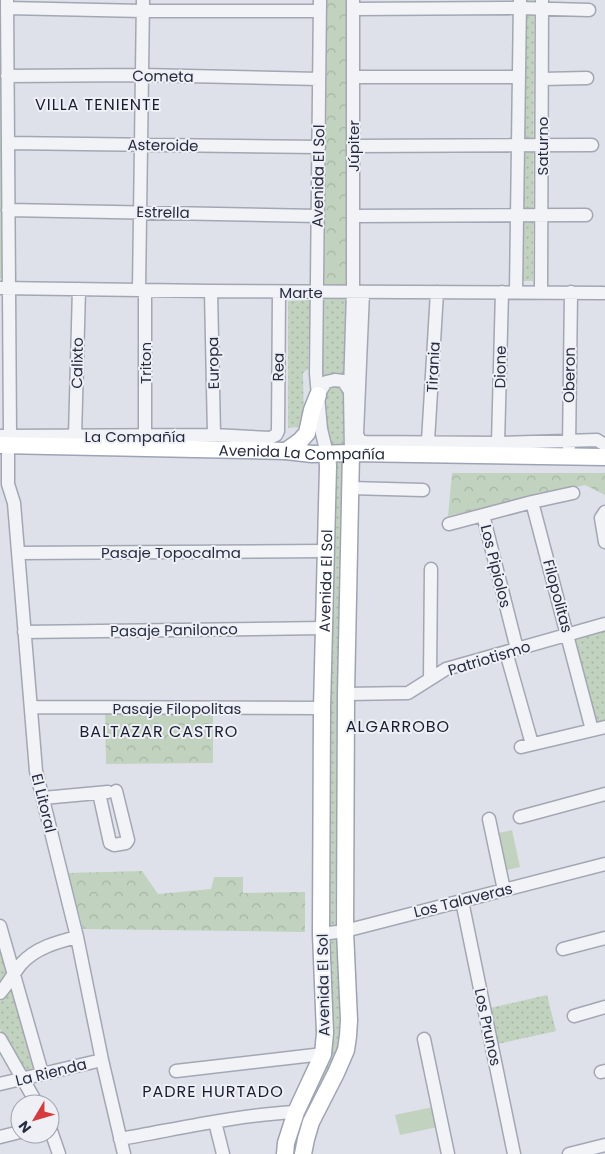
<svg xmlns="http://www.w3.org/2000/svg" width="605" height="1154" font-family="Poppins,sans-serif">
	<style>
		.grass { fill: url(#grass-dots) }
		.forest { fill: url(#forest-crowns) }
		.pitch { fill: #c1d3bf }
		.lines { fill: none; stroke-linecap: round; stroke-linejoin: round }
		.minor-casing { stroke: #a3a7b3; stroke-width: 15 }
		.major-casing { stroke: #9da3b5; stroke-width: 19 }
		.minor { stroke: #f1f3f7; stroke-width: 12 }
		.major { stroke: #fff; stroke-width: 16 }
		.labels { text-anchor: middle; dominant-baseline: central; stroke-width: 4; stroke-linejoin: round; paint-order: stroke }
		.street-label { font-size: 15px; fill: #262c41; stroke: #eef0f6 }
		.neighbourhood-label { font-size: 16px; letter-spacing: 1px; fill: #191e32; stroke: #eef0f6 }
	</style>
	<defs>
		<pattern id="grass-dots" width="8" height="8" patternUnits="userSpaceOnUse" patternTransform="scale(1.25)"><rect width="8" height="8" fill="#c1d3bf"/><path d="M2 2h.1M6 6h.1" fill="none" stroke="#a6b5a5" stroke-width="1.8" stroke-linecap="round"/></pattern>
		<pattern id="forest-crowns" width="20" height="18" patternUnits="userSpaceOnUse" patternTransform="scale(1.25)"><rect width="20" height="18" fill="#c1d3bf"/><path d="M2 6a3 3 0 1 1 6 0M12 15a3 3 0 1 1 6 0" fill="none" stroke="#a6b5a5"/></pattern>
	</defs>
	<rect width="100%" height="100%" fill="#dee1e9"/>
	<!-- grass -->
	<path class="grass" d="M0,0H3V278L0,279Z
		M524,0H534L533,281H523Z
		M318,290L349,291L335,918L341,1027L339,1046L300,1154H289L329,1035Z
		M310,300L308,369L303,373L304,424L299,427L288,428V301Z
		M605,629V727L592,730L569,639Z
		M0,941L9,975L0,987Z
		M13,986L37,1071L27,1073L0,1029V1002Z
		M547,995L556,1031L498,1044L490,1008Z"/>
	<!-- forest -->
	<path class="forest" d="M326,0H347L349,291L324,289Z
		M452,473H605V495L585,485L448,516Z
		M105,705H213V763L106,764Z
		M142,871L158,894L211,889L214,877H243V893L305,892V932L83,929L68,873Z"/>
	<!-- pitch -->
	<path class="pitch" d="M512,830L520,867L507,870L499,833Z
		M433,1107L438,1127L400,1135L395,1115Z"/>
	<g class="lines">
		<!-- minor casing -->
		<g class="minor-casing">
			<path id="minor" d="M7,0L10,436
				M320,0L316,374L321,429L327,454
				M7,8L143,11H320
				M353,9L519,8L589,10
				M7,76L142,75L319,79
				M353,77H519
				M542,79L587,78
				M8,143L319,147
				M353,146L592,145
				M8,210L318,216
				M353,216L586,215
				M0,288L211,291L603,293
				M139,289L143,0
				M211,291L214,435
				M363,292L357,434L360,441L365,442L498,443L597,440L605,445
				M516,292L520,0
				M541,292L542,0
				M318,395L326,382L335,380L343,381L350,391
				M0,436L214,435L270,438L276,435L278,431L279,292
				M75,436L79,289
				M145,436V290
				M428,441L437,292
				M498,443L502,292
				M8,445V484L14,503L36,771L77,937L102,1060L124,1154
				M569,447L571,292
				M351,453L350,391L353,292V0
				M350,488L423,490
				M573,493L532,502L592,730
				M605,512L601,518L605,542
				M483,515L532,502
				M449,524L483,515L517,649
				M18,553L325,551
				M24,632L324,628
				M506,652L532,744
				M430,679L431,569
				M346,694L408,693L446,669L605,624
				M31,707L322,708
				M521,747L605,727
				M99,793L110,843L114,845L126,843L128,840L116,791
				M43,798L108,792
				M520,817L605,794
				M489,819L504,890
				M462,901L514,1154
				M0,926L42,1073
				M321,934L345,931L605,864
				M563,949L605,938
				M0,993C8,984 13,974 21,964C35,948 57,942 77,937
				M574,1016L605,1007
				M0,1039L37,1104
				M424,1039L448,1154
				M176,1071L323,1054
				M601,1072L605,1071
				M0,1084L102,1060
				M215,1122L223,1154
				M50,1128L59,1154
				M0,1137L20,1132
				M120,1139C178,1129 237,1115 296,1112
				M569,1154L605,1145"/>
		</g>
		<!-- major casing -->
		<g class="major-casing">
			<g id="major">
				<path id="s1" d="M0,445L286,451L312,454L351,453L605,457"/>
				<path d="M286,451L300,441L307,433L312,410L318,395"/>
				<path id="s2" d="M285,1154L286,1143L296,1112L323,1054L325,1033L321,934L322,708L328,466L327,454"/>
				<path d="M303,1154L306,1139L311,1122L336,1073L346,1050L348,1036L349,1020L345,931L346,694L351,453"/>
			</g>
		</g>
		<!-- minor -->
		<use href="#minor" class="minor"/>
		<!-- major -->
		<use href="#major" class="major"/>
	</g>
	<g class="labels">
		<!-- street labels -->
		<g class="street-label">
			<text transform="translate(163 76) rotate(1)">Cometa</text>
			<text transform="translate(163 145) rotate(1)">Asteroide</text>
			<text transform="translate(353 146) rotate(-90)">Júpiter</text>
			<text transform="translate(542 146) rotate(-90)">Saturno</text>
			<text transform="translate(318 176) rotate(-89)">Avenida El Sol</text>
			<text transform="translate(163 212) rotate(1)">Estrella</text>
			<text x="301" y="292">Marte</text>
			<text transform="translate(77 363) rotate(-89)">Calixto</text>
			<text transform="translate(145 363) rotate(-90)">Triton</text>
			<text transform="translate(213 363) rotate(-91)">Europa</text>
			<text transform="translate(278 367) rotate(-89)">Rea</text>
			<text transform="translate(433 367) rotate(-87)">Tirania</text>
			<text transform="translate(500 367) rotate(-89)">Dione</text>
			<text transform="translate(569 375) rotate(-89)">Oberon</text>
			<text x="135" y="436">La Compañía</text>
			<text stroke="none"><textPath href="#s1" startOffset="302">Avenida La Compañía</textPath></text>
			<text x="171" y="552">Pasaje Topocalma</text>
			<text transform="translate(496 566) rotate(76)">Los Pipiolos</text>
			<text stroke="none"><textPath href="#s2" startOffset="581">Avenida El Sol</textPath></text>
			<text transform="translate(558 596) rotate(75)">Filopolitas</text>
			<text transform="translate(174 630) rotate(-1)">Pasaje Panilonco</text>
			<text transform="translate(489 658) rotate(-17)">Patriotismo</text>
			<text x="177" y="708">Pasaje Filopolitas</text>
			<text transform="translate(44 803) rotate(76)">El Litoral</text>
			<text transform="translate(463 900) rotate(-14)">Los Talaveras</text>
			<text transform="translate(323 985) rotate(-91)">Avenida El Sol</text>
			<text transform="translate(488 1027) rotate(78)">Los Prunos</text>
			<text transform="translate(51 1072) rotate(-14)">La Rienda</text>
		</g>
		<!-- neighbourhood labels -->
		<g class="neighbourhood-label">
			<text x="98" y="104">VILLA TENIENTE</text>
			<text x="398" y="726">ALGARROBO</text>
			<text x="159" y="731">BALTAZAR CASTRO</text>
			<text x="213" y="1091">PADRE HURTADO</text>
		</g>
	</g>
	<!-- north arrow -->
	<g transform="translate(35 1119) rotate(232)"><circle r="24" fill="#eef0f6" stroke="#9ea2ae"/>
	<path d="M0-4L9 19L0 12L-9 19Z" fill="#d73a3d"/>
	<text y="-8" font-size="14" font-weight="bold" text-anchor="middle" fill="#262c41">N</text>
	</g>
</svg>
